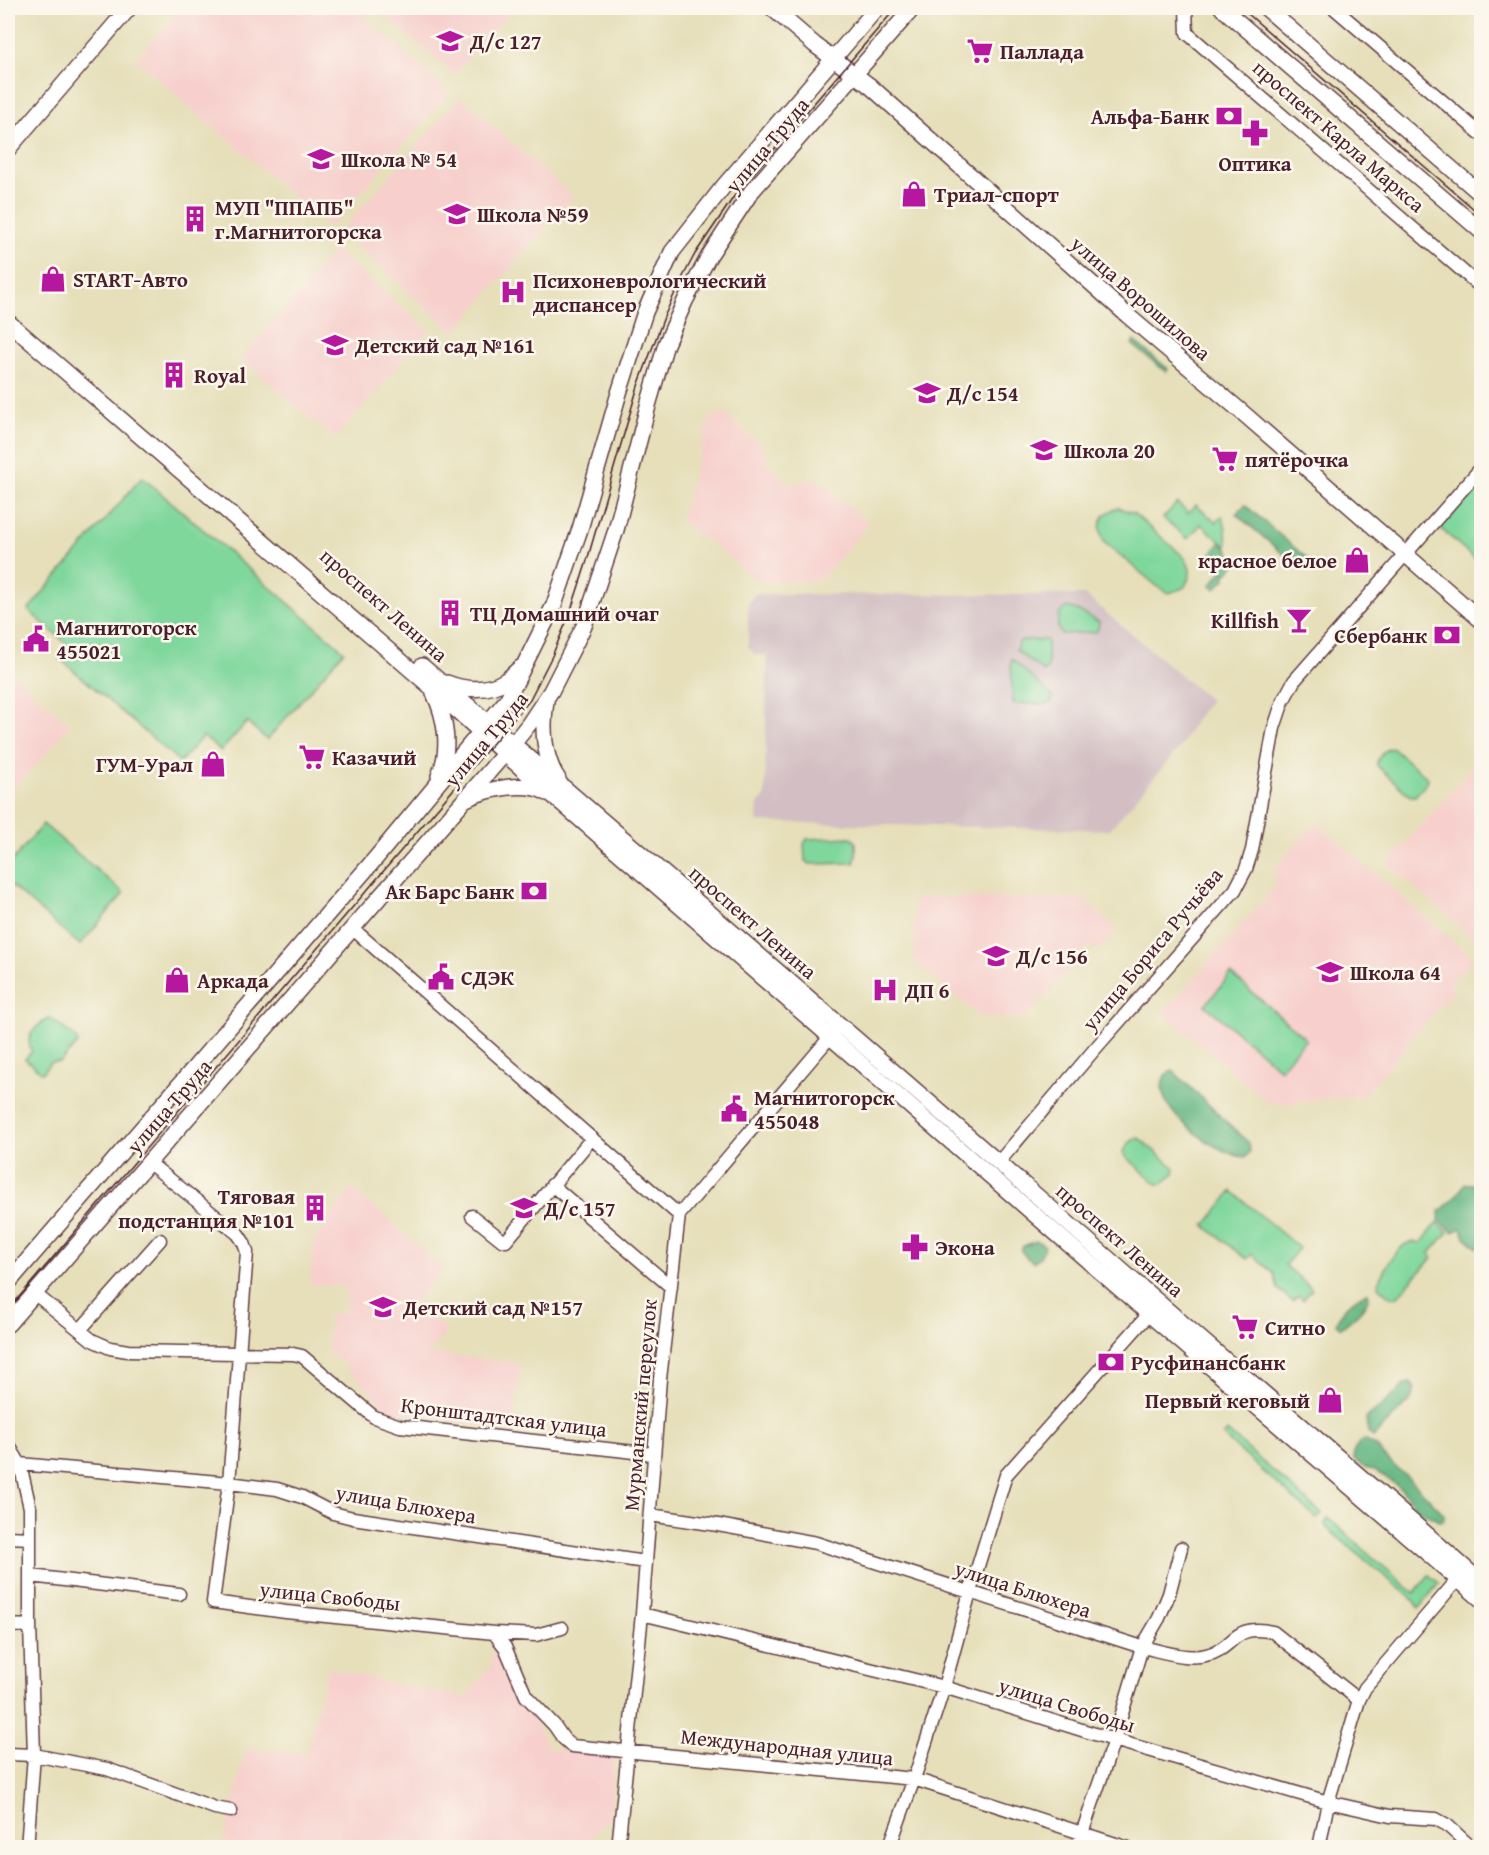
<svg xmlns="http://www.w3.org/2000/svg" width="1489" height="1855" font-family="'Gentium Book Plus',serif">
	<style>
		.built { fill: #f7d0cd }
		.industrial { fill: #d2bec3 }
		.green { fill: #7fd79c; stroke: #647b64; stroke-width: 1.5 }
		.forest { fill: #67b884; stroke: #586c58; stroke-width: 1.5 }
		.lines { fill: none; stroke-linecap: round; stroke-linejoin: round }
		.minor-casing { stroke: #613c40; stroke-width: 15 }
		.major-casing { stroke: #613c40; stroke-width: 18 }
		.minor { stroke: #fff; stroke-width: 12 }
		.major { stroke: #fff; stroke-width: 15 }
		.tram { stroke: #4a1f2b; stroke-width: 1.5 }
		.labels { text-anchor: middle; dominant-baseline: central; stroke-width: 5; stroke-linejoin: round; paint-order: stroke }
		.poi-label { font-size: 21px; font-weight: bold; fill: #4a1f2b; stroke: #fbf7ec; text-anchor: start }
		.street-label { font-size: 21px; fill: #4a1f2b; stroke: #fbf7ec }
	</style>
	<rect width="100%" height="100%" fill="#fbf7ec"/>
	<filter id="ink" filterUnits="userSpaceOnUse"><feTurbulence type="fractalNoise" baseFrequency=".0167" numOctaves="2"/><feDisplacementMap in="SourceGraphic" scale="12" xChannelSelector="R" yChannelSelector="G"/><feConvolveMatrix kernelMatrix="1 2 1 2 8 2 1 2 1" color-interpolation-filters="sRGB"/></filter>
	<filter id="wash" filterUnits="userSpaceOnUse"><feTurbulence type="fractalNoise" baseFrequency=".008" numOctaves="4" result="noise"/><feDisplacementMap in="SourceGraphic" scale="24" xChannelSelector="R" yChannelSelector="G"/><feGaussianBlur stdDeviation="1.35" result="paint"/><feColorMatrix in="noise" values="0 0 0 0 0 0 0 0 0 0 0 0 0 0 0 0 0 1.4 0 .05"/><feComposite in="paint" operator="in"/></filter>
	<g filter="url(#wash)">
		<rect width="100%" height="100%" fill="#e6dfba"/>
		<!-- built -->
		<path class="built" d="M180,8H353L450,92L330,227L136,60Z
			M377,8H513L454,75Z
			M460,97L573,197L454,332L341,231Z
			M335,250L428,331L335,439L241,359Z
			M724,413L768,453L766,464L790,485L815,478L869,524L819,581H758L703,536L701,538L680,520L710,417Z
			M8,669L70,725L8,796Z
			M1481,757L1482,944H1481L1388,864Z
			M1315,822L1473,959L1449,985L1454,990L1363,1096L1271,1104L1163,1013L1275,888V868Z
			M919,897L1083,898L1116,930L1098,951L1089,945L1027,1017L981,1018L913,960L914,902Z
			M351,1187L444,1269L415,1302L448,1332L427,1353L521,1364L512,1429L389,1412L332,1352H327L330,1313L345,1314L346,1286L310,1284L314,1241Z
			M493,1647L550,1749L615,1755L610,1817L582,1847L222,1848L246,1749L306,1754L328,1668L395,1684L465,1697L490,1667Z"/>
		<!-- industrial -->
		<path class="industrial" d="M755,594L1085,595L1210,700L1194,722L1182,745L1109,830L757,822L758,804L765,797L767,655H755L748,647V604Z"/>
		<!-- green -->
		<path class="green" d="M142,477L344,651L267,740L247,722L221,751L203,736L180,762L59,658L69,646L28,610Z
			M1481,480V564L1440,528Z
			M1177,503L1188,513L1196,505L1216,522L1222,516L1226,528L1227,547L1201,524L1188,539L1163,518Z
			M1119,508L1133,513L1182,555C1193,568 1192,574 1184,588L1169,593L1158,587L1104,542C1097,525 1099,513 1119,508Z
			M1067,607L1077,610L1099,622L1098,629L1096,632L1062,634C1055,630 1059,621 1059,614Z
			M1024,640H1047L1048,667L1044,672L1016,650L1019,642Z
			M1012,659L1053,697L1052,701L1047,704L1013,703L1011,662Z
			M1392,748L1428,778L1427,783L1415,796H1410L1377,766C1376,758 1385,749 1392,748Z
			M43,824L124,893L80,945L8,883V866Z
			M851,837L856,842V857L854,863L810,864L805,861L804,844L807,839Z
			M1231,974L1306,1039L1280,1069L1205,1005Z
			M50,1018L75,1037L78,1043L60,1062H51L42,1073L25,1059L32,1051C23,1036 37,1025 50,1018Z
			M1139,1138L1175,1168L1174,1173L1162,1184H1157L1124,1155C1124,1147 1131,1139 1139,1138Z
			M1232,1191L1299,1248L1285,1265L1312,1289L1303,1300L1299,1296L1292,1301L1278,1289L1274,1274L1252,1254L1247,1259L1205,1226Z
			M1438,1222L1448,1232L1430,1253L1432,1258L1398,1296L1395,1298L1390,1297L1378,1286C1379,1275 1397,1249 1406,1244C1411,1242 1416,1242 1421,1243Z
			M1227,1431L1322,1514L1317,1519L1223,1436Z
			M1328,1518L1414,1593L1429,1575L1439,1583L1419,1608L1412,1599L1327,1528L1325,1524Z"/>
		<!-- forest -->
		<path class="forest" d="M1134,341L1168,369L1166,372L1132,344Z
			M1245,505L1309,560L1301,569L1236,514Z
			M1221,542C1228,548 1230,555 1237,561L1229,572L1225,573V579L1215,589L1211,585L1223,570L1208,557Z
			M1173,1071L1249,1143L1250,1151L1246,1157C1242,1156 1236,1156 1232,1154C1207,1145 1147,1105 1166,1074Z
			M1465,1184H1481V1251L1465,1237L1461,1228L1453,1232L1439,1220L1440,1211L1452,1201Z
			M1037,1241L1045,1246L1040,1257L1033,1262L1027,1258L1021,1251L1023,1246Z
			M1365,1293H1368L1369,1296C1365,1310 1352,1319 1341,1328L1336,1324C1340,1310 1353,1300 1365,1293Z
			M1411,1383L1415,1389L1411,1399L1373,1437L1368,1432L1366,1418L1386,1402L1405,1384Z
			M1364,1440C1372,1444 1379,1446 1382,1455L1415,1484L1444,1514V1520L1440,1522L1418,1509L1399,1487L1375,1470L1365,1468L1354,1460C1352,1449 1355,1446 1364,1440Z"/>
	</g>
	<g filter="url(#ink)">
		<g class="lines">
			<!-- minor casing -->
			<g class="minor-casing">
				<path id="minor" d="M1186,8L1187,33L1482,288
					M1334,8L1482,135
					M352,928L679,1215
					M148,1162L238,1234L244,1243L247,1252L229,1483L213,1602L286,1612L494,1633L536,1635L562,1628
					M998,1163L1094,1050L1235,890L1246,869L1252,850L1274,728L1283,701L1294,681L1482,467
					M552,1185L671,1287
					M472,1216L502,1240L506,1241L592,1138
					M34,1293L92,1340L110,1348L128,1351L293,1354L302,1356L374,1417L400,1426L653,1454
					M80,1330L160,1240
					M8,1444L20,1464L30,1508V1625L34,1755L27,1848
					M20,1464L229,1483L277,1489L302,1497L333,1513L353,1518L645,1562
					M650,1515L718,1525L816,1543L1142,1647C1161,1651 1186,1660 1206,1655C1237,1648 1230,1623 1273,1632L1359,1700
					M8,1537L30,1538
					M31,1576L179,1594
					M642,1614L944,1687L1114,1740L1328,1802L1390,1816L1436,1819L1447,1825L1472,1848
					M8,1626L30,1625
					M494,1633L505,1647L526,1696L554,1725L563,1738L572,1746L914,1779L1128,1848
					M8,1754L34,1755L107,1769L215,1808L231,1811
					M618,1848L642,1614L660,1379L679,1215L836,1030
					M889,1848L914,1779L944,1687L970,1592L1006,1475L1149,1314
					M1077,1848L1114,1740L1142,1647L1159,1618L1169,1594L1181,1548
					M1319,1848L1328,1802L1359,1700L1365,1688L1458,1579"/>
			</g>
			<!-- major casing -->
			<g class="major-casing">
				<path id="major" d="M772,8L815,45L870,86L1127,315L1243,413L1482,621
					M1222,8L1482,232
					M1266,8L1482,195
					M8,149L129,8
					M8,322L431,687L504,753L1149,1314L1482,1600
					M422,666C661,871 900,1075 1136,1283C1251,1383 1367,1481 1482,1583
					M447,683C464,690 489,692 506,680C511,677 515,672 520,668
					M434,693C446,718 451,750 439,776
					M546,701C542,726 543,757 558,779
					M466,799C486,789 527,780 547,793
					M8,1283L375,859L507,700L554,605L580,529L619,393L645,312L672,252L723,187L877,8
					M8,1324L513,744L529,724L551,691L584,626L616,530L649,402L666,344L685,301L709,256L751,192L913,8"/>
			</g>
			<!-- minor -->
			<use href="#minor" class="minor"/>
			<!-- major -->
			<use href="#major" class="major"/>
			<!-- tram -->
			<path class="tram" d="M1241,8L1482,216
				M8,1310L529,701L552,656L570,613L586,564L638,386L664,317L678,286L695,254L735,195L896,8"/>
		</g>
	</g>
	<!-- icons -->
	<defs>
		<g id="school-bare" transform="scale(2.07)"><path d="M0-5L7-2L0 1L-7-2ZM-4 1L0 2.5L4 1V4Q0 6-4 4Z" fill="#b5179e" stroke="#fbf7ec" stroke-width="2.5" paint-order="stroke"/></g>
		<g id="supermarket-bare" transform="scale(2.07)"><path d="M-6-5.5h2.5l.6 2H6L4.5 2H-2.5L-4.4-4H-6ZM-1.5 3.2a1.3 1.3 0 1 0 .1 0ZM3 3.2a1.3 1.3 0 1 0 .1 0Z" fill="#b5179e" stroke="#fbf7ec" stroke-width="2.5" paint-order="stroke"/></g>
		<g id="bank-bare" transform="scale(2.07)"><path d="M-6-4H6V4H-6ZM0-2.3a2.3 2.3 0 1 0 0 4.6a2.3 2.3 0 1 0 0-4.6Z" fill="#b5179e" stroke="#fbf7ec" stroke-width="2.5" paint-order="stroke"/></g>
		<g id="pharmacy-bare" transform="scale(2.07)"><path d="M-2-6h4v4h4v4h-4v4h-4v-4h-4v-4h4Z" fill="#b5179e" stroke="#fbf7ec" stroke-width="2.5" paint-order="stroke"/></g>
		<g id="shop-bare" transform="scale(2.07)"><path d="M-5-2.5h2.3a2.7 3.5 0 0 1 5.4 0H5L5.5 6h-11ZM-1.5-2.5h3a1.5 2.3 0 0 0-3 0Z" fill="#b5179e" stroke="#fbf7ec" stroke-width="2.5" paint-order="stroke"/></g>
		<g id="building-bare" transform="scale(2.07)"><path d="M-4-6H4V6H1V3H-1V6H-4ZM-2.5-4.3h1.7v1.8h-1.7ZM.8-4.3h1.7v1.8H.8ZM-2.5-1h1.7V.8h-1.7ZM.8-1h1.7V.8H.8Z" fill="#b5179e" stroke="#fbf7ec" stroke-width="2.5" paint-order="stroke"/></g>
		<g id="hospital-bare" transform="scale(2.07)"><path d="M-5-5h3v3.5h4V-5h3V5h-3V1.5h-4V5h-3Z" fill="#b5179e" stroke="#fbf7ec" stroke-width="2.5" paint-order="stroke"/></g>
		<g id="bar-bare" transform="scale(2.07)"><path d="M-6-5H6L.8 .8V4.5H3.5V6h-7V4.5H-.8V.8Z" fill="#b5179e" stroke="#fbf7ec" stroke-width="2.5" paint-order="stroke"/></g>
		<g id="civic-bare" transform="scale(2.07)"><path d="M-.6-6.5H3V-4.5H.6V-3L4-1V1h2V6H-6V1h2V-1L-.6-3ZM-1.2 2.5V6h2.4V2.5Z" fill="#b5179e" stroke="#fbf7ec" stroke-width="2.5" paint-order="stroke"/></g>
	</defs>
	<g fill-rule="evenodd">
		<use href="#school-bare" x="450" y="41"/>
		<use href="#supermarket-bare" x="980" y="51"/>
		<use href="#bank-bare" x="1229" y="116"/>
		<use href="#pharmacy-bare" x="1255" y="133"/>
		<use href="#school-bare" x="321" y="159"/>
		<use href="#shop-bare" x="914" y="194"/>
		<use href="#school-bare" x="457" y="214"/>
		<use href="#building-bare" x="195" y="219"/>
		<use href="#shop-bare" x="53" y="279"/>
		<use href="#hospital-bare" x="513" y="292"/>
		<use href="#school-bare" x="335" y="345"/>
		<use href="#building-bare" x="174" y="375"/>
		<use href="#school-bare" x="927" y="393"/>
		<use href="#school-bare" x="1044" y="450"/>
		<use href="#supermarket-bare" x="1225" y="459"/>
		<use href="#shop-bare" x="1357" y="560"/>
		<use href="#building-bare" x="450" y="613"/>
		<use href="#bar-bare" x="1299" y="620"/>
		<use href="#bank-bare" x="1447" y="635"/>
		<use href="#civic-bare" x="36" y="639"/>
		<use href="#supermarket-bare" x="312" y="757"/>
		<use href="#shop-bare" x="213" y="764"/>
		<use href="#bank-bare" x="534" y="891"/>
		<use href="#school-bare" x="996" y="956"/>
		<use href="#school-bare" x="1330" y="972"/>
		<use href="#civic-bare" x="441" y="977"/>
		<use href="#shop-bare" x="177" y="980"/>
		<use href="#hospital-bare" x="885" y="990"/>
		<use href="#civic-bare" x="734" y="1109"/>
		<use href="#building-bare" x="315" y="1208"/>
		<use href="#school-bare" x="524" y="1208"/>
		<use href="#pharmacy-bare" x="915" y="1247"/>
		<use href="#school-bare" x="383" y="1307"/>
		<use href="#supermarket-bare" x="1245" y="1327"/>
		<use href="#bank-bare" x="1111" y="1362"/>
		<use href="#shop-bare" x="1330" y="1400"/>
	</g>
	<g class="labels">
		<!-- poi labels -->
		<g class="poi-label">
			<text x="470" y="41">Д/с 127</text>
			<text x="1000" y="51">Паллада</text>
			<text x="1209" y="116" text-anchor="end">Альфа-Банк</text>
			<text x="341" y="159">Школа № 54</text>
			<text x="1255" y="163" text-anchor="middle">Оптика</text>
			<text x="934" y="194">Триал-спорт</text>
			<text x="215" y="207">МУП "ППАПБ"<tspan x="215" dy="24">г.Магнитогорска</tspan></text>
			<text x="477" y="214">Школа №59</text>
			<text x="73" y="279">START-Авто</text>
			<text x="533" y="280">Психоневрологический<tspan x="533" dy="24">диспансер</tspan></text>
			<text x="355" y="345">Детский сад №161</text>
			<text x="194" y="375">Royal</text>
			<text x="947" y="393">Д/с 154</text>
			<text x="1064" y="450">Школа 20</text>
			<text x="1245" y="459">пятёрочка</text>
			<text x="1337" y="560" text-anchor="end">красное белое</text>
			<text x="470" y="613">ТЦ Домашний очаг</text>
			<text x="1279" y="620" text-anchor="end">Killfish</text>
			<text x="56" y="627">Магнитогорск<tspan x="56" dy="24">455021</tspan></text>
			<text x="1427" y="635" text-anchor="end">Сбербанк</text>
			<text x="332" y="757">Казачий</text>
			<text x="193" y="764" text-anchor="end">ГУМ-Урал</text>
			<text x="514" y="891" text-anchor="end">Ак Барс Банк</text>
			<text x="1016" y="956">Д/с 156</text>
			<text x="1350" y="972">Школа 64</text>
			<text x="461" y="977">СДЭК</text>
			<text x="197" y="980">Аркада</text>
			<text x="905" y="990">ДП 6</text>
			<text x="754" y="1097">Магнитогорск<tspan x="754" dy="24">455048</tspan></text>
			<text x="295" y="1196" text-anchor="end">Тяговая<tspan x="295" dy="24">подстанция №101</tspan></text>
			<text x="544" y="1208">Д/с 157</text>
			<text x="935" y="1247">Экона</text>
			<text x="403" y="1307">Детский сад №157</text>
			<text x="1265" y="1327">Ситно</text>
			<text x="1131" y="1362">Русфинансбанк</text>
			<text x="1310" y="1400" text-anchor="end">Первый кеговый</text>
		</g>
		<!-- street labels -->
		<g class="street-label">
			<text transform="translate(1339 136) rotate(41)">проспект Карла Маркса</text>
			<text transform="translate(767 145) rotate(-50)">улица Труда</text>
			<text transform="translate(1141 298) rotate(41)">улица Ворошилова</text>
			<text transform="translate(384 605) rotate(41)">проспект Ленина</text>
			<text transform="translate(486 739) rotate(-50)">улица Труда</text>
			<text transform="translate(753 922) rotate(41)">проспект Ленина</text>
			<text transform="translate(1152 949) rotate(-50)">улица Бориса Ручьёва</text>
			<text transform="translate(169 1106) rotate(-49)">улица Труда</text>
			<text transform="translate(1120 1240) rotate(41)">проспект Ленина</text>
			<text transform="translate(640 1405) rotate(-85)">Мурманский переулок</text>
			<text transform="translate(504 1417) rotate(7)">Кронштадтская улица</text>
			<text transform="translate(406 1504) rotate(10)">улица Блюхера</text>
			<text transform="translate(1023 1589) rotate(18)">улица Блюхера</text>
			<text transform="translate(330 1596) rotate(6)">улица Свободы</text>
			<text transform="translate(1067 1705) rotate(17)">улица Свободы</text>
			<text transform="translate(787 1747) rotate(6)">Международная улица</text>
		</g>
	</g>
	<!-- margin -->
	<rect width="1489" height="1855" fill="none" stroke="#fbf7ec" stroke-width="30"/>
</svg>
